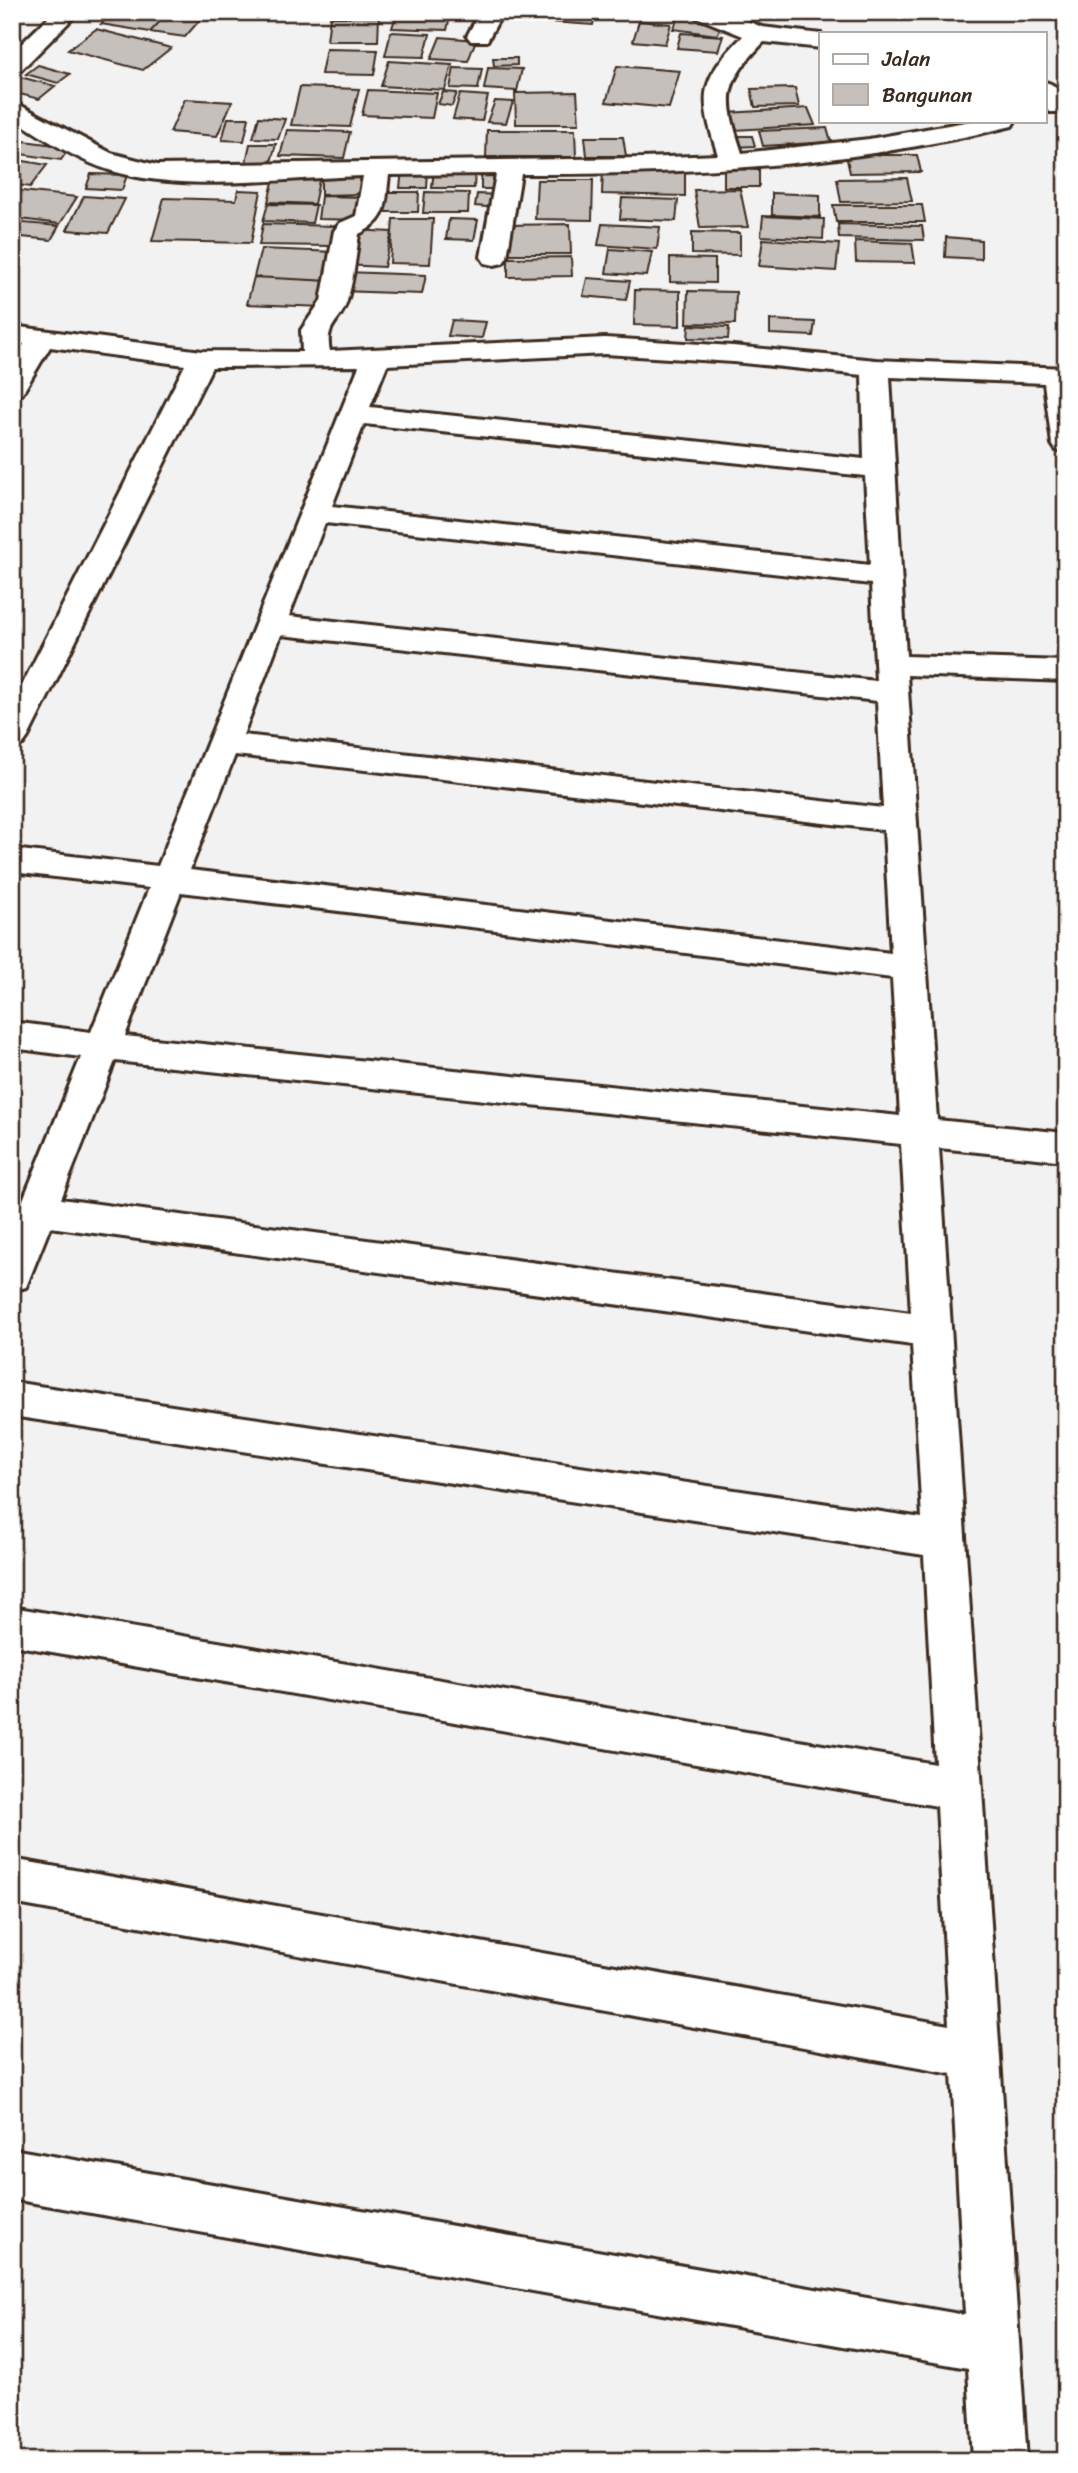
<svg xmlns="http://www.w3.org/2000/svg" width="1078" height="2473" font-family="Sriracha,sans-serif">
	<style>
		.building { fill: #c6c0bd; stroke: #3b2a1e; stroke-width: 2 }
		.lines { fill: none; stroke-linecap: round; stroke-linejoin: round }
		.minor-casing { stroke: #3b2a1e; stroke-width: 6 }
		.minor { fill: #fff; fill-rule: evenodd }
	</style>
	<rect width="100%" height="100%" fill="#f3f2f2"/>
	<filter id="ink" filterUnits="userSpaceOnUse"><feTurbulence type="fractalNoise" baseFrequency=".0143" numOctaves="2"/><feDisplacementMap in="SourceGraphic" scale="14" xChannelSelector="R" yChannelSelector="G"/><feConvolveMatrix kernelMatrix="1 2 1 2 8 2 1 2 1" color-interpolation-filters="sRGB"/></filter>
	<g filter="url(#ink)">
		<!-- building -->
		<path class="building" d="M113,12H169L150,32L101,24Z
			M169,12H197L206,13L185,37L150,32Z
			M397,12H451L447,30L392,28Z
			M539,12H596L593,25L537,21Z
			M680,15L724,21L717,35L673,29Z
			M330,17H379L378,41H327Z
			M639,21L671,24L665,44L633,41Z
			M96,29L171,48L143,70L68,50Z
			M391,32L430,34L424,57L385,56Z
			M681,33L723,36L718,51L677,48Z
			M440,37L476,40L468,61L431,59Z
			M326,49L378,50L374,75L321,74Z
			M493,58H517V65L494,66Z
			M389,61L452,65L445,90L381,86Z
			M38,65L70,74L58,83L26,74Z
			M617,66L680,71L669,108L606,102Z
			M454,68L482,69L478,89L450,88Z
			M488,68L522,69L517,91L484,89Z
			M20,77L55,86L39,99L12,92V83Z
			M300,87L359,89L350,127L291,125Z
			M795,88L799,106L755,107L751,89Z
			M368,90L437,93L432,118L362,115Z
			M443,92L457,93L452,106L438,104Z
			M577,92L579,124H516L515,93Z
			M460,94L488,96L482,121L453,119Z
			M185,99L232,102L217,136L170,132Z
			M495,101L513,102L506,123L487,122Z
			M808,108L815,125L735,130L728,113Z
			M259,117L285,119L278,139L253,138Z
			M228,118H249L244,141L222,140Z
			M827,128L831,142L763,146L759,131Z
			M287,130L350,132L344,158L280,156Z
			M487,130H575L576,157H486Z
			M731,136H752L755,146L733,147Z
			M585,137H623L626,156H587Z
			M24,141L70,147L61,160L14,153Z
			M250,144H276L271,162H246Z
			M846,155H917L921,172L850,173Z
			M12,159L47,165L30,187L12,184Z
			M603,167L685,169V196L602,194Z
			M434,169L475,170L474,188H432Z
			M724,169L759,170V187H724Z
			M402,170H428L427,188H400Z
			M364,172L365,194L321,195V173Z
			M481,172H504V189H481Z
			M91,174L127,175L122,190L86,188Z
			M275,174L320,176L314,204L268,202Z
			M907,178L912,201L841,202L837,179Z
			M537,180H593L592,220L535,219Z
			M740,189L748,227L700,228L694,190Z
			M13,190L77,197L60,224L12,218Z
			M238,190L261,191L251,243L152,241L164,198L236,200Z
			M378,192H419L418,212H377Z
			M425,192L469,193L468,213H423Z
			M772,193L820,195V217L772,215Z
			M477,194L502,195L499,208L475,206Z
			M84,196L125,199L108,233L67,230Z
			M321,196L366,197L364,220L318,219Z
			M622,198L678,200L676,221L620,219Z
			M268,204L316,205L312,223L263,221Z
			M833,205H922L925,222H836Z
			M763,216L824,219L823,239L761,236Z
			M393,219H433L430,264L390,263Z
			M449,219L478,220L474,240L446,239Z
			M12,222L59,226L51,240L12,236Z
			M263,224L335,226L332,246L259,245Z
			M570,224L571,254H505V225Z
			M602,224L660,227L657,249L598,245Z
			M838,224L922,226L924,240L839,238Z
			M352,230L392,232L384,267L344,265Z
			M692,232L740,233V255L692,254Z
			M946,237L981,240V259L945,257Z
			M763,239L839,244L836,271L759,266Z
			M855,241L912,243L915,263L856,262Z
			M261,249L336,252L330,281L254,277Z
			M610,249L652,252L647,276L606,273Z
			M571,257L572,276L508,277V258Z
			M670,258L715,259V283L670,282Z
			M345,272L426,275L422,294L341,291Z
			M254,277L330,281L324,307L247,304Z
			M587,278L630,281L626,300L583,296Z
			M635,290L680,291V326L634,325Z
			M688,291L736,292L735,324L687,323Z
			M452,320L486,322L482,338L448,336Z
			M770,320L815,322L813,336L770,334Z
			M689,325L729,327L728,339L688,338Z"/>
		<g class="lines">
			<!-- minor casing -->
			<g class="minor-casing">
				<path id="minor" d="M54,12H79L20,71L12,73V53Z
					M480,12H503L487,41H471L467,36Z
					M693,12H725L762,27L821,34V48L764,42C722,85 724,98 742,153L869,139L971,121H1015L1012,126C851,166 686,175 521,174L507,257L503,263L494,265L485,263L481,257L496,174L389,175C385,205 389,219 359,234C356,255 354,279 347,301C341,323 324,324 330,351L605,338L733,346L876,360L1066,368V453L1056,450L1052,444L1044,383L890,377L906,656L1066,661V681L907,675L937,1120L1066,1133V1161L939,1148L1027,2461H973L968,2368L12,2199V2149L965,2315L952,2074L12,1903V1859L949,2025L937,1806L12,1645V1607L935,1764L924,1555L12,1416V1382L922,1518L912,1345L50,1227L26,1287L12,1291V1227L81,1057L12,1048V1022L91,1032L149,888L12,872V849L158,866L359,366L212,367L28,737L23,744L12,747V705L185,365L50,347L22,394L12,396V364L24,344L12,342V326L202,351L302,352L301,330L321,301L334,231L340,223L356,216L363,176C285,178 187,193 112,171C76,160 44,138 12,118V101L111,153L157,165L642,158L718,155C699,97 698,81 743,36L696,17ZM605,354L733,362L862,375L864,459L370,407L387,365ZM364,424L865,476L870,565L332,506ZM325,523L871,584L876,681L289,616ZM281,635L877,701L883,808L243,735ZM235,755L884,830L891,953L190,870ZM181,892L892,978L900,1116L125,1036ZM115,1061L901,1144L911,1313L61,1199Z
					M1045,82C1059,85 1066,98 1066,112H1049L1045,106Z"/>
			</g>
			<!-- minor -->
			<use href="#minor" class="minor"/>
		</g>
	</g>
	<!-- margin -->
	<rect width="1078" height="2473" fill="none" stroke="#fff" stroke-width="42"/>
	<rect x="21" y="21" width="1036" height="2431" fill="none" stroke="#3b2a1e" stroke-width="2.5" filter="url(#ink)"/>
	<!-- legend -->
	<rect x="819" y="32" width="228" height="91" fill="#ffffff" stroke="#b1aaa5" stroke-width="2"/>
	<rect x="833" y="54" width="35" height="10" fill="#ffffff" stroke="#b1aaa5" stroke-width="2"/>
	<text x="882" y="66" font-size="21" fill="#3b2a1e">Jalan</text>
	<rect x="833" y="84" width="35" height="21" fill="#c6c0bd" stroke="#b1aaa5" stroke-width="2"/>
	<text x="882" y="102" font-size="21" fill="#3b2a1e">Bangunan</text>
</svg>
